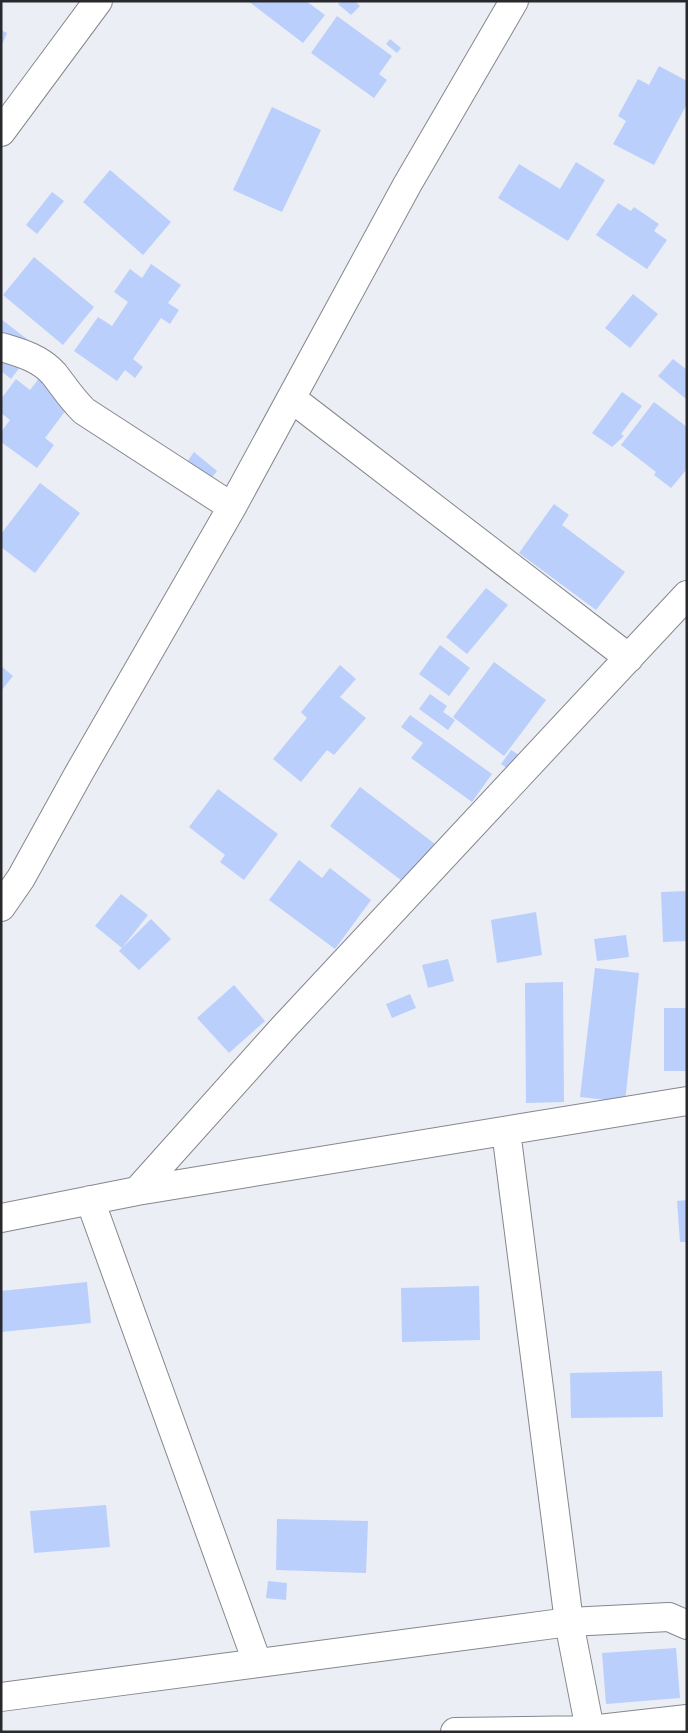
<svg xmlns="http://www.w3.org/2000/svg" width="688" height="1733" font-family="Inter,sans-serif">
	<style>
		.building { fill: #bacffc }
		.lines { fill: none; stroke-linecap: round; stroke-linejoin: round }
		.minor-casing { stroke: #85878d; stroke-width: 30 }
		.minor { stroke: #fff; stroke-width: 28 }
	</style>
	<rect width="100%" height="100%" fill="#ebeef4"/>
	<!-- building -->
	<path class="building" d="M248,1H306L325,15L303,43Z
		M341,1H355L360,6L351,15L338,4Z
		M337,16L392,56L379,74L387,80L374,98L311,53Z
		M1,30L7,33L1,47Z
		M390,39L401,48L397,53L386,44Z
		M659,66L687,81V104L654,165L613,144L626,121L618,116L638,79L649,85Z
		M272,107L321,130L282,212L233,190Z
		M576,162L605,180L568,241L498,198L519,164L560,189Z
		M110,170L171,222L143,255L83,202Z
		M52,192L64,201L37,234L26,225Z
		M618,203L631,211L634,207L659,224L654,231L667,240L647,269L596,235Z
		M34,257L94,307L63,345L3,295Z
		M151,264L181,285L168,303L179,310L170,324L161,318L133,359L143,367L135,378L125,370L117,381L74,351L98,317L112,326L128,302L114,292L130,269L142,278Z
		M633,294L658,314L630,348L605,328Z
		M1,319L36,346L11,379L1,371Z
		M673,359L687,370L686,399L658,376Z
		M40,377L72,402L45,438L54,445L37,468L1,442V432L10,420L1,413V399L16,379L30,390Z
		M622,392L642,406L621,434L624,436L612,447L592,433Z
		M654,402L687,427V469L671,488L654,475L656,472L621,445Z
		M194,452L217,471L210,480L187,462Z
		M40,483L80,513L35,573L1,547V534Z
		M554,504L569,515L562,525L625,572L596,610L519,553Z
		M486,588L508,605L467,654L446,637Z
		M440,645L470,668L449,696L419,674Z
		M494,662L546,700L504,756L453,717Z
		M340,665L356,679L340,697L366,718L334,755L327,750L301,782L273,759L307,718L301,712Z
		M1,666L13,676L1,691Z
		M430,694L447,706L443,712L455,720L448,730L419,709Z
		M410,715L492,774L472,802L411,758L423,743L401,727Z
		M511,750L524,758L514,773L501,764Z
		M360,787L435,844L406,884L330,826Z
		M218,789L278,834L244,880L220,862L225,855L189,827Z
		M299,860L322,878L330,868L371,900L335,949L269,900Z
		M687,891V941L663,942L661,892Z
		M121,894L148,915L122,948L95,926Z
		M536,912L542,955L497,963L491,920Z
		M151,919L171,939L139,970L119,951Z
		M626,935L629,957L597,961L594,939Z
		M448,959L454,981L428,988L422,965Z
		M595,968L639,973L625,1102L580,1097Z
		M563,982L564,1102L526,1103L525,983Z
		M234,985L265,1021L229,1053L197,1018Z
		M410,994L416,1008L392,1018L386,1004Z
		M664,1008H687V1071H664Z
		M687,1200V1242H680L677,1201Z
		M87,1282L91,1323L1,1332V1291Z
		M479,1286L480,1340L402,1342L401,1288Z
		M662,1371L663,1417L571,1418L570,1373Z
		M106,1505L110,1547L34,1553L30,1511Z
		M277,1519L368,1521L366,1573L276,1570Z
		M268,1581L287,1583L286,1600L266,1598Z
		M676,1648L680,1698L606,1704L602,1653Z"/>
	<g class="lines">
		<!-- minor casing -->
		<g class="minor-casing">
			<path id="minor" d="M1,132L98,1
				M1,347C21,353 40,358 54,374C65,388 70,397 84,411L232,507L79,773L21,878L1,907
				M291,398L629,658
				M232,507L407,185L514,1
				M506,1131L569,1622L590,1730
				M137,1191L284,1027L687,595
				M90,1200L257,1662
				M1,1218L137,1191L687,1101
				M1,1697L569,1622L669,1617L687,1625
				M455,1732L590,1730L687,1719"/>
		</g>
		<!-- minor -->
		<use href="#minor" class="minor"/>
	</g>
	<!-- border -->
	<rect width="688" height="1733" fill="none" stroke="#28292c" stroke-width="5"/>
</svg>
